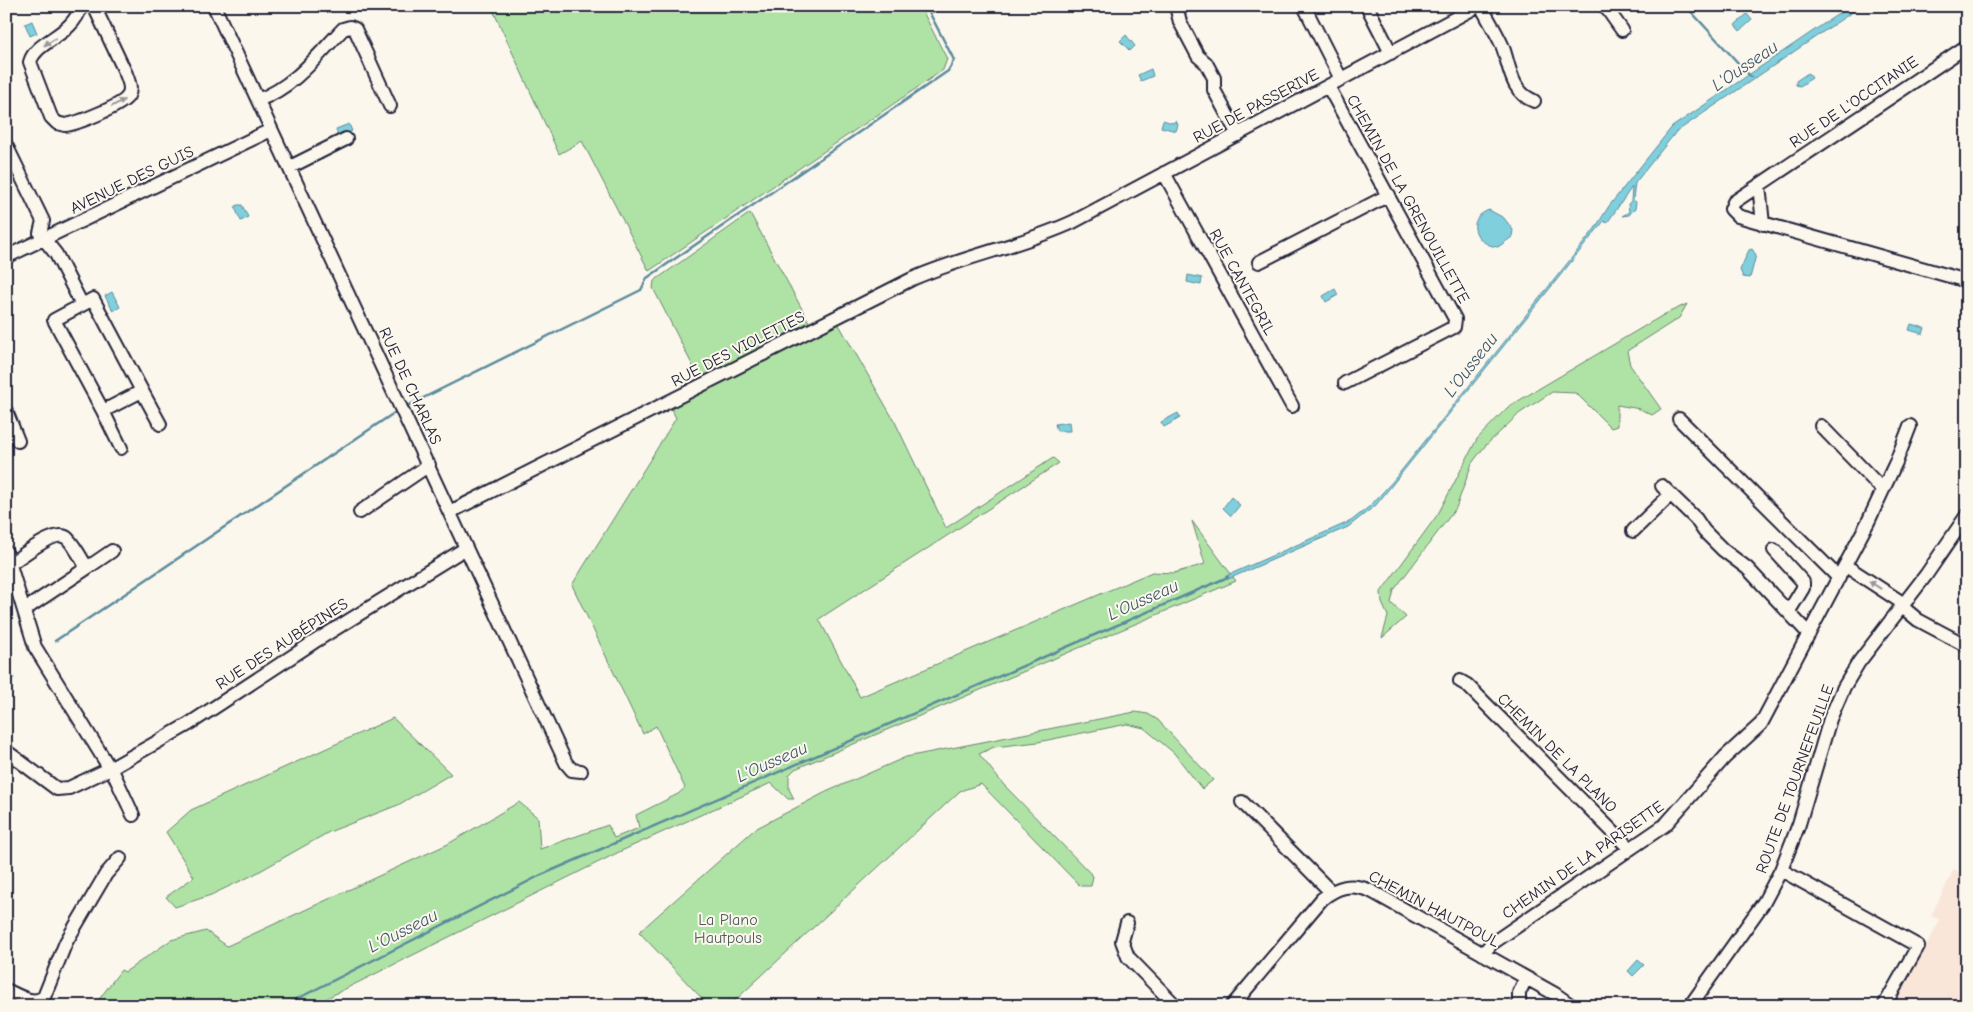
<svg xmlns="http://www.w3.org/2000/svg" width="1973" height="1012" font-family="'Comic Neue',sans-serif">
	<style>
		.built { fill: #fae6d8 }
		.green { fill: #afe3a5; stroke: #688270 }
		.water { fill: #80cfdd; stroke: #5a8a9c }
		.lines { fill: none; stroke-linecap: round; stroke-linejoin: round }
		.stream { stroke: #5a8a9c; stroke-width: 2.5 }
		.minor-casing { stroke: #22223b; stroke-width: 16 }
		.minor { stroke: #fbf7ec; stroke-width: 12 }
		.oneway { fill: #99979c }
		.labels { text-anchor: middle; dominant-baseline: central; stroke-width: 4; stroke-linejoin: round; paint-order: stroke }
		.street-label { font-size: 16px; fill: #22223b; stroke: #fbf7ec }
		.park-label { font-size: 16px; fill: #4c5c5b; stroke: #fbf7ec }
		.water-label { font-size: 18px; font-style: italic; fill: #3e566c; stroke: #fbf7ec }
	</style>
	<rect width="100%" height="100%" fill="#fbf7ec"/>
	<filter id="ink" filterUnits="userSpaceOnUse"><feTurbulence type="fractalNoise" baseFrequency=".02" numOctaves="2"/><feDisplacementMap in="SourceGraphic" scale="10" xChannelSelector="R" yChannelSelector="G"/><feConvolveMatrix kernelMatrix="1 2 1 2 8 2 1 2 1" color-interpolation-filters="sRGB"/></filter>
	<g filter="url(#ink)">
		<!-- built -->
		<path class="built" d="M1954,869L1967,877V1006H1901L1895,1002L1940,920L1931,916Z"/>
		<!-- green -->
		<path class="green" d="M491,6H521L523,10L527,6H920L947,59L943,70L649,271L582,141L559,154Z
			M750,213L809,322L700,380L653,288L654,281Z
			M1687,304L1679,318L1627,351L1630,365L1661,409L1652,415L1640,409L1617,405V426L1611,428L1576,393L1552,392L1520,413L1485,446L1472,463L1456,508L1394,590L1391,603L1406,617L1382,638L1388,616L1382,603L1381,592L1438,514L1477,439L1508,407L1665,314Z
			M838,323L895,422L946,528L1053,458L1059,463L819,619L860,697L1152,572L1174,573L1205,564L1192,521L1236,581L795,769L789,775V789L794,799H788L771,783L619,852L311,1006H94L121,970L125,972L171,940L206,931L227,946L448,844L519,802L538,818L540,849L608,825L614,838L639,828L636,815L678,794L685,788L656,726L643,734L572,585L676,418L671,408Z
			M1135,712L1148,714L1158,720L1213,780L1202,789L1174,753L1144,728L1127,724L1038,742L994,747L979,754L1003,784L1093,876L1091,886H1080L981,784L960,791L729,1006H709L639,932L755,829L826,792L906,757Z
			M393,718L451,774L398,805L329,832L253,875L211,895L175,907L166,897L194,877L166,832L191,810Z"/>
		<!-- water -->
		<path class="water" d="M1850,6H1861L1676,132L1635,183L1633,199L1636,202L1635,209L1629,215L1622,216L1629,212L1628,204L1631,201L1632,187L1607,223L1604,221L1376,505L1348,527L1226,580V576L1351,521L1370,506L1393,481L1594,230L1609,206L1672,127Z
			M1747,14L1752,20L1740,31L1735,25Z
			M32,21L37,33L30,36L25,24Z
			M1126,35L1135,46L1130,51L1120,41Z
			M1151,69L1153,76L1141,81L1138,75Z
			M1808,73L1812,78L1800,86L1796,85V81Z
			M1163,120L1172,123L1176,121L1178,125L1176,131L1161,127Z
			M349,124L352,131L338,137L336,129Z
			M237,205H242L248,217L241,221L235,208Z
			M1489,210L1504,218L1513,230L1512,237L1498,247C1475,245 1464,219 1489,210Z
			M1752,249L1756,255L1750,278L1743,277L1740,270L1749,250Z
			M1188,275L1202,278L1201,285L1187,282Z
			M1335,289L1338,295L1326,302L1323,296Z
			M112,292L120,307L113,311L105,296Z
			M1911,324L1925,328L1923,334L1909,330Z
			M1178,413L1180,418L1164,427L1161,422Z
			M1069,422L1070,431H1057L1055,424Z
			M1231,497L1240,505L1231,516L1223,508Z
			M1638,960L1644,965L1633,976L1628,971Z"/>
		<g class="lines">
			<!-- stream -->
			<path class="stream" d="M1686,6L1751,77
				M409,405L641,290L647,278L948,71L954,60L926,6
				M55,641L394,413
				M6,683L13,678
				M283,1006L539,876L1228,577"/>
			<!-- minor casing -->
			<g class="minor-casing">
				<path id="minor" d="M81,6C73,36 36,40 30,62L51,117L57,123L65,125C76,124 122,106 128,96C132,89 129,82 126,74L94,6
					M214,6L566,763L572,770L581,771
					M1176,6L1180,22L1198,56L1206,63L1214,78V90L1238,135
					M1304,6L1341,79
					M1367,6L1391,53
					M1481,6C1488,19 1496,32 1502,45C1510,65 1510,92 1534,101
					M1605,6L1622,30
					M1967,46L1734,202L1731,209L1738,216L1967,281
					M1328,86L1455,319L1454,327L1345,383
					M258,100C294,87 317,56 343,29L350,27L355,29L390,106
					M6,145L43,221L40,233L42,241
					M290,167L346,139
					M1164,173L1292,406
					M1759,185L1763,224
					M44,239L56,254L82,305L54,320L103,411L142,391L93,299L82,305
					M6,257L271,130
					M1259,262L1389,195
					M142,391L160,424
					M6,411L18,441
					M103,411L121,448
					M1679,419L1839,578
					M1821,426L1883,490
					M1662,486L1696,519L1704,531L1723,550L1747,568L1809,634
					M360,512L429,465
					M450,512L912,279C964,256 1021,246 1073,222L1478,6
					M1633,531L1670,495
					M1774,550L1803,582V588L1789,611
					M6,552L35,647L107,764
					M10,564C21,557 56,528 67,538C75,546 81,558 87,568L24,610
					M1846,566L1898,600L1906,610L1918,620L1967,646
					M87,568L112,551
					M1460,681L1467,685L1630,849
					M6,751L57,789L69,788L107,770
					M115,766L189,724L314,642L466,548
					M113,772L133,815
					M1242,802L1331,892
					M1781,870L1918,946L1884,1006
					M1127,923L1122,941L1128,957L1176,1006
					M1483,954L1491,944L1665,825L1725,757L1761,724L1868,522L1896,462L1910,426
					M6,990C18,995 33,1006 44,997L66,942L106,874L120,858
					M1232,1006L1322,899C1338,886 1351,883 1371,891L1555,994L1572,1006
					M1519,1006V993L1526,978
					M1690,1006L1764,902L1781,870L1799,824L1830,719L1844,687L1859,662L1926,575L1967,515"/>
			</g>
			<!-- minor -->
			<use href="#minor" class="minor"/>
		</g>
		<!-- one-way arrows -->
		<defs><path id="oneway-solid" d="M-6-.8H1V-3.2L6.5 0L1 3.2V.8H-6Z" transform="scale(1.25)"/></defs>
		<g class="oneway">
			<use href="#oneway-solid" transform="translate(50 42) rotate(149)"/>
			<use href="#oneway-solid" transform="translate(118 103) rotate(-28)"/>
			<use href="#oneway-solid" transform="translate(1875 585) rotate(-147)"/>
		</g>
	</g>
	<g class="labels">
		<!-- street labels -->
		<g class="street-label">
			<text transform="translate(1854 102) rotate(-34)">RUE DE L'OCCITANIE</text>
			<text transform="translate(1256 106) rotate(-28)">RUE DE PASSERIVE</text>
			<text transform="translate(132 180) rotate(-26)">AVENUE DES GUIS</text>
			<text transform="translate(1408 199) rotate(61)">CHEMIN DE LA GRENOUILLETTE</text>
			<text transform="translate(1242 282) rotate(61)">RUE CANTEGRIL</text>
			<text transform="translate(738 349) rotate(-27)">RUE DES VIOLETTES</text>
			<text transform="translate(410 386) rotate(65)">RUE DE CHARLAS</text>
			<text transform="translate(282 644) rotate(-33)">RUE DES AUBÉPINES</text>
			<text transform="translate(1557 753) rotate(45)">CHEMIN DE LA PLANO</text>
			<text transform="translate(1795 779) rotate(-70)">ROUTE DE TOURNEFEUILLE</text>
			<text transform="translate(1583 860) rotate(-35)">CHEMIN DE LA PARISETTE</text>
			<text transform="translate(1434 909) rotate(28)">CHEMIN HAUTPOUL</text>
		</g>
		<!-- park labels -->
		<g class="park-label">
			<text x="728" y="920">La Plano<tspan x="728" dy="18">Hautpouls</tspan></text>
		</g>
		<!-- water labels -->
		<g class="water-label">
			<text transform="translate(1745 66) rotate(-34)">L'Ousseau</text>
			<text transform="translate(1471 365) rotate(-52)">L'Ousseau</text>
			<text transform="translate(1143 600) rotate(-24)">L'Ousseau</text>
			<text transform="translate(772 762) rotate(-24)">L'Ousseau</text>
			<text transform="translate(403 931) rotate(-27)">L'Ousseau</text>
		</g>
	</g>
	<!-- margin -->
	<rect width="1973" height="1012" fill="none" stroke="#fbf7ec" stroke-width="25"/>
	<rect x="12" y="12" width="1948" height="987" fill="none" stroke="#22223b" stroke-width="2" filter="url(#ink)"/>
</svg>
